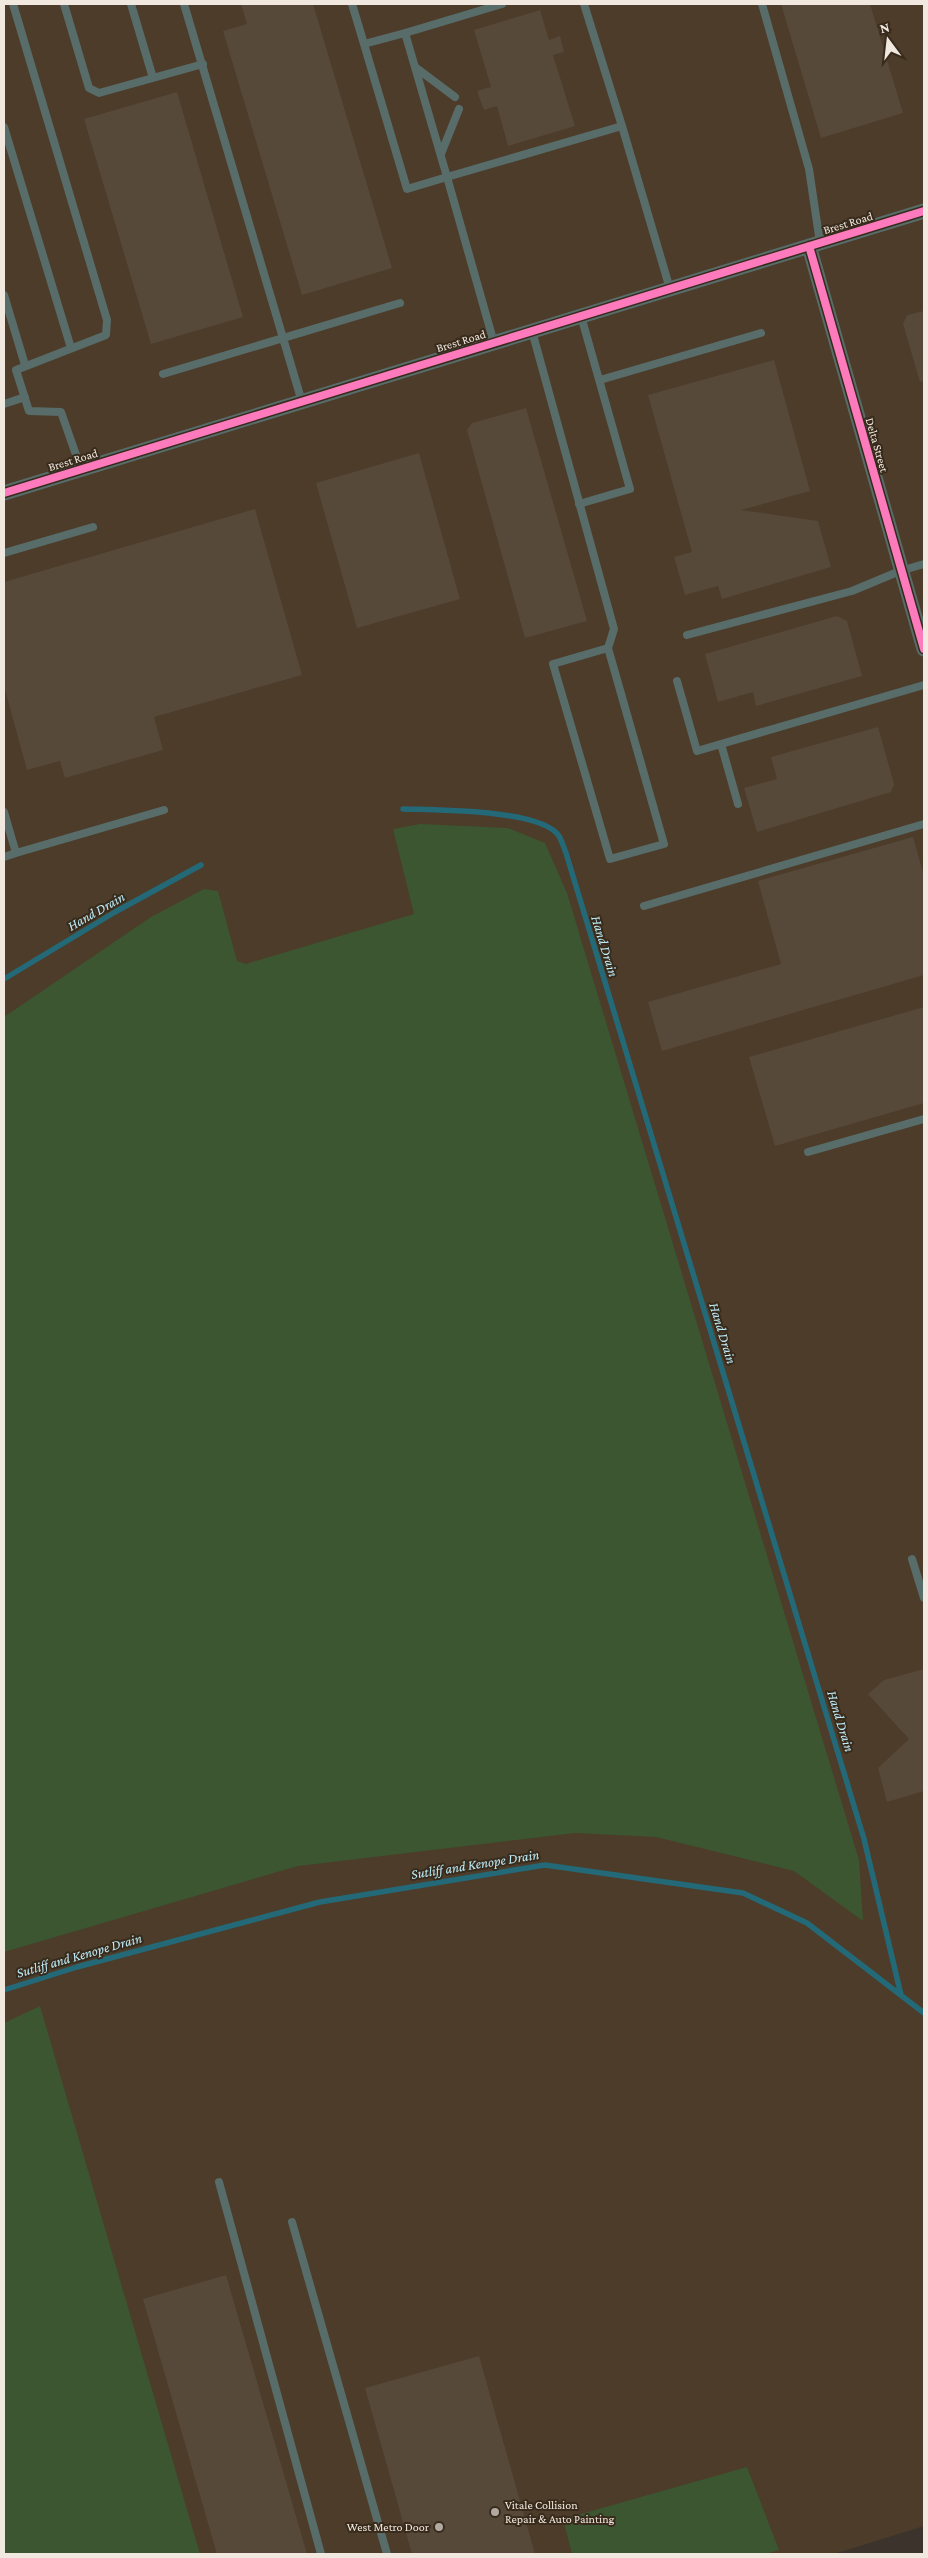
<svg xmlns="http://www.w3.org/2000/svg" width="928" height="2558" font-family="'Crimson Pro',serif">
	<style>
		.built { fill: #4c3c29 }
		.green { fill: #3c5631 }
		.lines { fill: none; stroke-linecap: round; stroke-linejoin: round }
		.stream { stroke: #246978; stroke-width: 5.5 }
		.building { fill: #56493a }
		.lane { stroke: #586c6a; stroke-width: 8 }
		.street { stroke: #586c6a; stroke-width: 15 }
		.cycleway-casing { stroke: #382b1c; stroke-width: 11 }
		.cycleway { stroke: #fd7abc; stroke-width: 8 }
		.poi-dot { fill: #b2a9a0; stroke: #382b1c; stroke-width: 2 }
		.labels { text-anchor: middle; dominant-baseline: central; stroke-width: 4; stroke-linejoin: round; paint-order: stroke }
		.street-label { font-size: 12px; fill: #f1e8df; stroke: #382b1c }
		.poi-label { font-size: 12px; fill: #f1e8df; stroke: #382b1c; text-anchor: start }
		.water-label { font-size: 14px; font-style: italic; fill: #bdebf8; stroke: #382b1c }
	</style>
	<rect width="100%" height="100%" fill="#3c342c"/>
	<!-- built -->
	<path class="built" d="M4,4H924V2526L834,2554H4Z"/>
	<!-- green -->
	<path class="green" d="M420,824L508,828L545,843L567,893L859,1860L863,1921L794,1871L656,1837L575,1833L298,1866L4,1952V1017L151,917L204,889L218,891L237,961L246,964L414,914L393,829Z
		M40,2006L200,2554H4V2023Z
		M747,2467L779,2550L766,2554H572L563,2519Z"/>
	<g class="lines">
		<!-- stream -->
		<path class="stream" d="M403,809C434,810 541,809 559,836C562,841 564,848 566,853L864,1839L901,1995
			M4,979L115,912L201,865
			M4,1990L77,1967L320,1902L545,1865L743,1893L807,1923L924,2013"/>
	</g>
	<!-- building -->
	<path class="building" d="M241,4H313L392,268L302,295L223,31L247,24Z
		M781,4H870L903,113L821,138Z
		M540,10L549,40L560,36L564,52L553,55L575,126L508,146L497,106L484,110L477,91L491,87L474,30Z
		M177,92L243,317L151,344L84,119Z
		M924,311V381L920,382L903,324L907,315Z
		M774,360L810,491L741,510L818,521L831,567L722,599L718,586L685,595L674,557L692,552L648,395Z
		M526,408L587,621L525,638L467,430L472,423Z
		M419,453L460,599L357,628L316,483Z
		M255,509L302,675L154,717L163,750L65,778L60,761L27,770L4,686V582Z
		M837,616L847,621L862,676L756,706L753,692L718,702L705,654Z
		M878,727L894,784L891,792L757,832L744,788L777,779L771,757Z
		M913,837L924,876V975L662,1051L648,1002L781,964L758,881Z
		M924,1007V1103L775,1146L749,1057Z
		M924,1669V1791L887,1802L878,1768L909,1739L868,1694L884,1680Z
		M226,2275L307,2554H217L143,2299Z
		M479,2356L535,2554H412L365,2388Z"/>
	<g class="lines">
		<!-- lane -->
		<path class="lane" d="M13,4L107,320L106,335L16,370L29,411L61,412L81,469
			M64,4L89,88L99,93L203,64
			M131,4L153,78
			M184,4L302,402
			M352,4L364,44L405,33L447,177L407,189L364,44
			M584,4L622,126
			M762,4L809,169L820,243
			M405,33L502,4
			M415,67L455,97
			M4,127L71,348
			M441,154L459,109
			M4,295L25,365
			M532,331L614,629L608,648L553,664L610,859L664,844L608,648
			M494,343L447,177L622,126L670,289
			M163,374L400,303
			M600,380L761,333
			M4,404L25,397
			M579,504L630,489L581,316
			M4,553L93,527
			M687,635L852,591L900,571L924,564
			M677,681L697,751L924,685
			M721,744L738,804
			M4,812L16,853L4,857
			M16,853L164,810
			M644,906L924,824
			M808,1152L924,1119
			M912,1559L924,1598
			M219,2182L321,2554
			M292,2222L387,2554"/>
		<!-- street -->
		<path class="street" d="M809,246L924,649
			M4,493L924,211"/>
		<!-- cycleway casing -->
		<g class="cycleway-casing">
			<path id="cycleway" d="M809,246L924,649
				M4,493L924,211"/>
		</g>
		<!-- cycleway -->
		<use href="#cycleway" class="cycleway"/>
	</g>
	<!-- markers -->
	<g class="poi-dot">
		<circle cx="495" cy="2512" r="5"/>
		<circle cx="439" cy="2527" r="5"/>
	</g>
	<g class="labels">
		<!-- street labels -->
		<g class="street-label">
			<text transform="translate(848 223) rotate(-17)">Brest Road</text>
			<text transform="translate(461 341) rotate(-17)">Brest Road</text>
			<text transform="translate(877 445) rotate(74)">Delta Street</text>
			<text transform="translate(73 460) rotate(-17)">Brest Road</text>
		</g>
		<!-- poi labels -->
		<g class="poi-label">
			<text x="505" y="2505">Vitale Collision<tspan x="505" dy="14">Repair &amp; Auto Painting</tspan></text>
			<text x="429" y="2527" text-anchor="end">West Metro Door</text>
		</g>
		<!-- water labels -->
		<g class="water-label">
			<text transform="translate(96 911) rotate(-30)">Hand Drain</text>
			<text transform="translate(605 946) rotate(73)">Hand Drain</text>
			<text transform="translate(723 1333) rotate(73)">Hand Drain</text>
			<text transform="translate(841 1721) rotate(73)">Hand Drain</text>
			<text transform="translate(475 1864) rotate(-9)">Sutliff and Kenope Drain</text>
			<text transform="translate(79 1955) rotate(-16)">Sutliff and Kenope Drain</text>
		</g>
	</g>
	<!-- border -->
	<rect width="928" height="2558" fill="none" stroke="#f1e8df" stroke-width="10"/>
	<!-- north arrow -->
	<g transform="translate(888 40) rotate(345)" stroke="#382b1c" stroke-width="4" paint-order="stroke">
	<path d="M0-4L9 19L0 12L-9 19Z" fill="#f1e8df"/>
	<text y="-8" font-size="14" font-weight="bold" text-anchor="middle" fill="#f1e8df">N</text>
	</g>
</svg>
